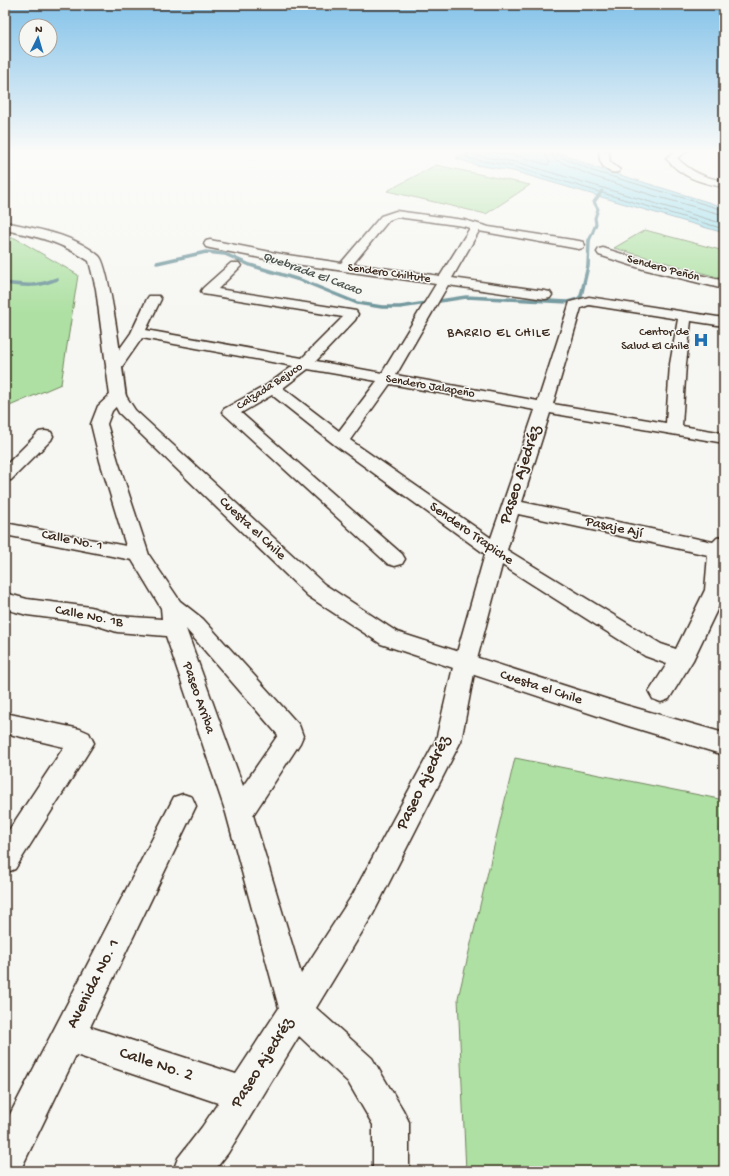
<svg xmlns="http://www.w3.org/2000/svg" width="729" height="1176" font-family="'Gochi Hand',sans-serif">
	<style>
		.green { fill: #ade0a2; stroke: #748560 }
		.water { fill: #8bd8ea; stroke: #6b9298 }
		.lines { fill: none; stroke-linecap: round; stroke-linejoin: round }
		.shore { stroke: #5b7070; stroke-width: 1 }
		.stream-far1 { stroke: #6b9298; stroke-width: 3 }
		.stream { stroke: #6b9298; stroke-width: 3.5 }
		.minor-casing { stroke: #3b2a1e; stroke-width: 3 }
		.major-casing { stroke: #3b2a1e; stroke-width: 3 }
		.minor { fill: #f6f6f2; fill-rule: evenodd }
		.major { fill: #f6f6f2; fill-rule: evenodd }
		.labels { text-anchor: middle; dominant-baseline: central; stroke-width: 3; stroke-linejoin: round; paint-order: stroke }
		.far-street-label { font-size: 12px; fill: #3b2a1e; stroke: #f6f6f2 }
		.far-poi-label { font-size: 12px; fill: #3b2a1e; stroke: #f6f6f2; text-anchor: end }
		.far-water-label { font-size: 13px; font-style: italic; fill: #4f5651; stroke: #f6f6f2 }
		.far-neighbourhood-label { font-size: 13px; letter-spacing: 1px; fill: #3b2a1e; stroke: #f6f6f2 }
		.street-label { font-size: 14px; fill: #3b2a1e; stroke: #f6f6f2 }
		.near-street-label { font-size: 17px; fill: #3b2a1e; stroke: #f6f6f2 }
	</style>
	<rect width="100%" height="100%" fill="#f6f6f2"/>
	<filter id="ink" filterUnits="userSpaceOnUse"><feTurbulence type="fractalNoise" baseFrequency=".025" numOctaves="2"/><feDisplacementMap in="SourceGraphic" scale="8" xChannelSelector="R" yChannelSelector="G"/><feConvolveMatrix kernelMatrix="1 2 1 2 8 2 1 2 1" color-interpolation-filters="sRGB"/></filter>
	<g filter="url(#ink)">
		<!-- green -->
		<path class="green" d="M436,165L530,185L486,214L387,191Z
			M645,230L724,251V279L614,248Z
			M5,238H15L78,275L61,384L5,408Z
			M515,758L724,800V1171H466L458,998Z"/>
		<!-- water -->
		<path class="water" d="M467,151H556L594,167L724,207V233L513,171L476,165L456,158Z
			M724,802V1021L720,829Z"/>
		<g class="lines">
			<!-- shore -->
			<path class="shore" d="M468,151L467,158L515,167L724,229
				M474,151V154L478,156L516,162L724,224
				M481,151L517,156L548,165L550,163L546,157L545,151
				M551,151L552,156L556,160L592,176L655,196L724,215
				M556,151L559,156L593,171L724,210"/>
			<!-- stream-far1 -->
			<path class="stream-far1" d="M589,241L596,224L595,218L598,209L594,202L602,191"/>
			<!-- stream -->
			<path class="stream" d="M157,263L206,252L225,254L250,265L303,281L357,303L382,307H400L466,297L568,302L578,299L581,296L588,266L589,240
				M5,283C27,286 36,287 57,279"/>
			<!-- minor casing -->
			<g class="minor-casing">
				<path id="minor" d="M600,151H610L609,153L610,162L620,170L618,172C606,175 597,161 600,151Z
					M676,151H687L677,158C691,172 705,178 724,181V187C701,183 681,177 666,158Z
					M396,211L464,220L489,227L579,241L583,242L585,245L583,248L579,249L479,231L452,278L545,291L550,292L552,295L550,298L545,299L448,285L396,375L538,401L570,302L589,297L724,318V326L691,321L686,364L682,426L724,433V443L550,413L522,502L713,542L717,538L724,536V595L693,660L669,699L661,702L653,699L649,692L667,664L645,656L502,565L476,663L461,741L373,914L316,1008L372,1058L403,1110L409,1122V1171H373V1125L348,1082L299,1036L228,1153L214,1171H173L178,1158L202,1127L218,1103L76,1055L20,1171H5V1124L174,797L183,794L192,797L196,806L90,1027L236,1074L279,1008L226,813L166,636L117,632L89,623L27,615L5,609V593L27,599L91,607L118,616L162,619L161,608L132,560L5,535V523L126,546L100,461L91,424L98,406L112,393L118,391L124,393L126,396L112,411L107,424L118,461L149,555L180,601L203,619L299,725L303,736L300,743L253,815L301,974L353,894L436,740L454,663L485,554L335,445L272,395L241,413L402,554L405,559L402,564L395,566L388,564L222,412L224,409L267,385L293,366L142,338L119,371L114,373L109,371L106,368L131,333L147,299L149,296H159L161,299L146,330L302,358L343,317L203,294L201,291L203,288L231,263H239L241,266L218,289L356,311L358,314L355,320L316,361L382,373L436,284L281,262L210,248L206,247L204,244L206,241L210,240L281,254L341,263L381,216ZM397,217L463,226L470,228L440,276L353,264L389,220ZM589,305L678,319L670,364L666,423L553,404L581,308ZM308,369L377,381L339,431L283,388ZM390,384L535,410L491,538L350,440ZM518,514L708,555L705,590L676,649L661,644L507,550ZM186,629L278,735L243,786Z
					M603,248L651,263L724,281V289L643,269L599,255L597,252L599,249Z
					M45,431L51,432L53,436L51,440L11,480L5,481V466L39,432Z
					M5,713L80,729L89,733L94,743L15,869L5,873V836L64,747L5,733Z"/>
			</g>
			<!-- major casing -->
			<g class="major-casing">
				<path id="major" d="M5,222C36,229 74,234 99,256C110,265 123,375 126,396L135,410L324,584L397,632L625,705L724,733V755L625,725L381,644L308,596L119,413L110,396L96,289L89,261C59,241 39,237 5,230Z"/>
			</g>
			<!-- minor -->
			<use href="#minor" class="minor"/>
			<!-- major -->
			<use href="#major" class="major"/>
		</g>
	</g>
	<!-- sky -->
	<linearGradient id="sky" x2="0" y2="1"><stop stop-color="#83c2e9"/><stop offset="0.48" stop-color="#fbfbf9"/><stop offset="1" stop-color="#fbfbf9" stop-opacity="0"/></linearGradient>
	<rect width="729" height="315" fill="url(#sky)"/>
	<!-- icons -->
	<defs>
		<g id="hospital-bare" transform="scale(1.2)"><path d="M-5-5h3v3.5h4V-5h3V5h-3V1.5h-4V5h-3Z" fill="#1f6fb2" stroke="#f6f6f2" stroke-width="2.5" paint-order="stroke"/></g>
	</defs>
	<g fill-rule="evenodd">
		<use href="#hospital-bare" x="701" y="340"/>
	</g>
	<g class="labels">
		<!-- far-street labels -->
		<g class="far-street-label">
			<text transform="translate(663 269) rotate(15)">Sendero Peñón</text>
			<text transform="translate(389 274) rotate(8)">Sendero Chiltute</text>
			<text transform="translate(270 387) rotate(-33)">Calzada Bejuco</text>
			<text transform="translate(430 387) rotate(10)">Sendero Jalapeño</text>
		</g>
		<!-- far-poi labels -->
		<g class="far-poi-label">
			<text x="689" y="333">Centor de<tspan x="689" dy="14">Salud El Chile</tspan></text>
		</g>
		<!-- far-water labels -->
		<g class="far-water-label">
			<text transform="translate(312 274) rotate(20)">Quebrada El Cacao</text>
		</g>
		<!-- far-neighbourhood labels -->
		<g class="far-neighbourhood-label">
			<text x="499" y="333">BARRIO EL CHILE</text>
		</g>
		<!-- street labels -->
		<g class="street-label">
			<text transform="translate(614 528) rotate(12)">Pasaje Ají</text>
			<text transform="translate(252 529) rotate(43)">Cuesta el Chile</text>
			<text transform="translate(471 534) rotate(35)">Sendero Trapiche</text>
			<text transform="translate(72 541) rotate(11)">Calle No. 1</text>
			<text transform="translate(89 617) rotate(11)">Calle No. 1B</text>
			<text transform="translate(541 688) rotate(18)">Cuesta el Chile</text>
			<text transform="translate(198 698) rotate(71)">Paseo Arriba</text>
		</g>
		<!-- near-street labels -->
		<g class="near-street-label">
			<text transform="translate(521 475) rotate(-72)">Paseo Ajedréz</text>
			<text transform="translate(424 783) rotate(-64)">Paseo Ajedréz</text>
			<text transform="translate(94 984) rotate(-63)">Avenida No. 1</text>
			<text transform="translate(263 1063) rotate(-58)">Paseo Ajedréz</text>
			<text transform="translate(156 1065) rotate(18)">Calle No. 2</text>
		</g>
	</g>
	<!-- margin -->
	<rect width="729" height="1176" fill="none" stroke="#f6f6f2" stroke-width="20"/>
	<rect x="10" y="10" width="709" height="1156" fill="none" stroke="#3b2a1e" stroke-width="1.5" filter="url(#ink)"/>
	<!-- north arrow -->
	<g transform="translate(38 38) rotate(5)"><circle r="19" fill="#f6f6f2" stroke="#aba49d"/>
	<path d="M0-3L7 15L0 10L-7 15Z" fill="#1f6fb2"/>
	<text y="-6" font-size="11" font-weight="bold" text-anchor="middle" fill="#3b2a1e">N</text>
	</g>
</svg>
